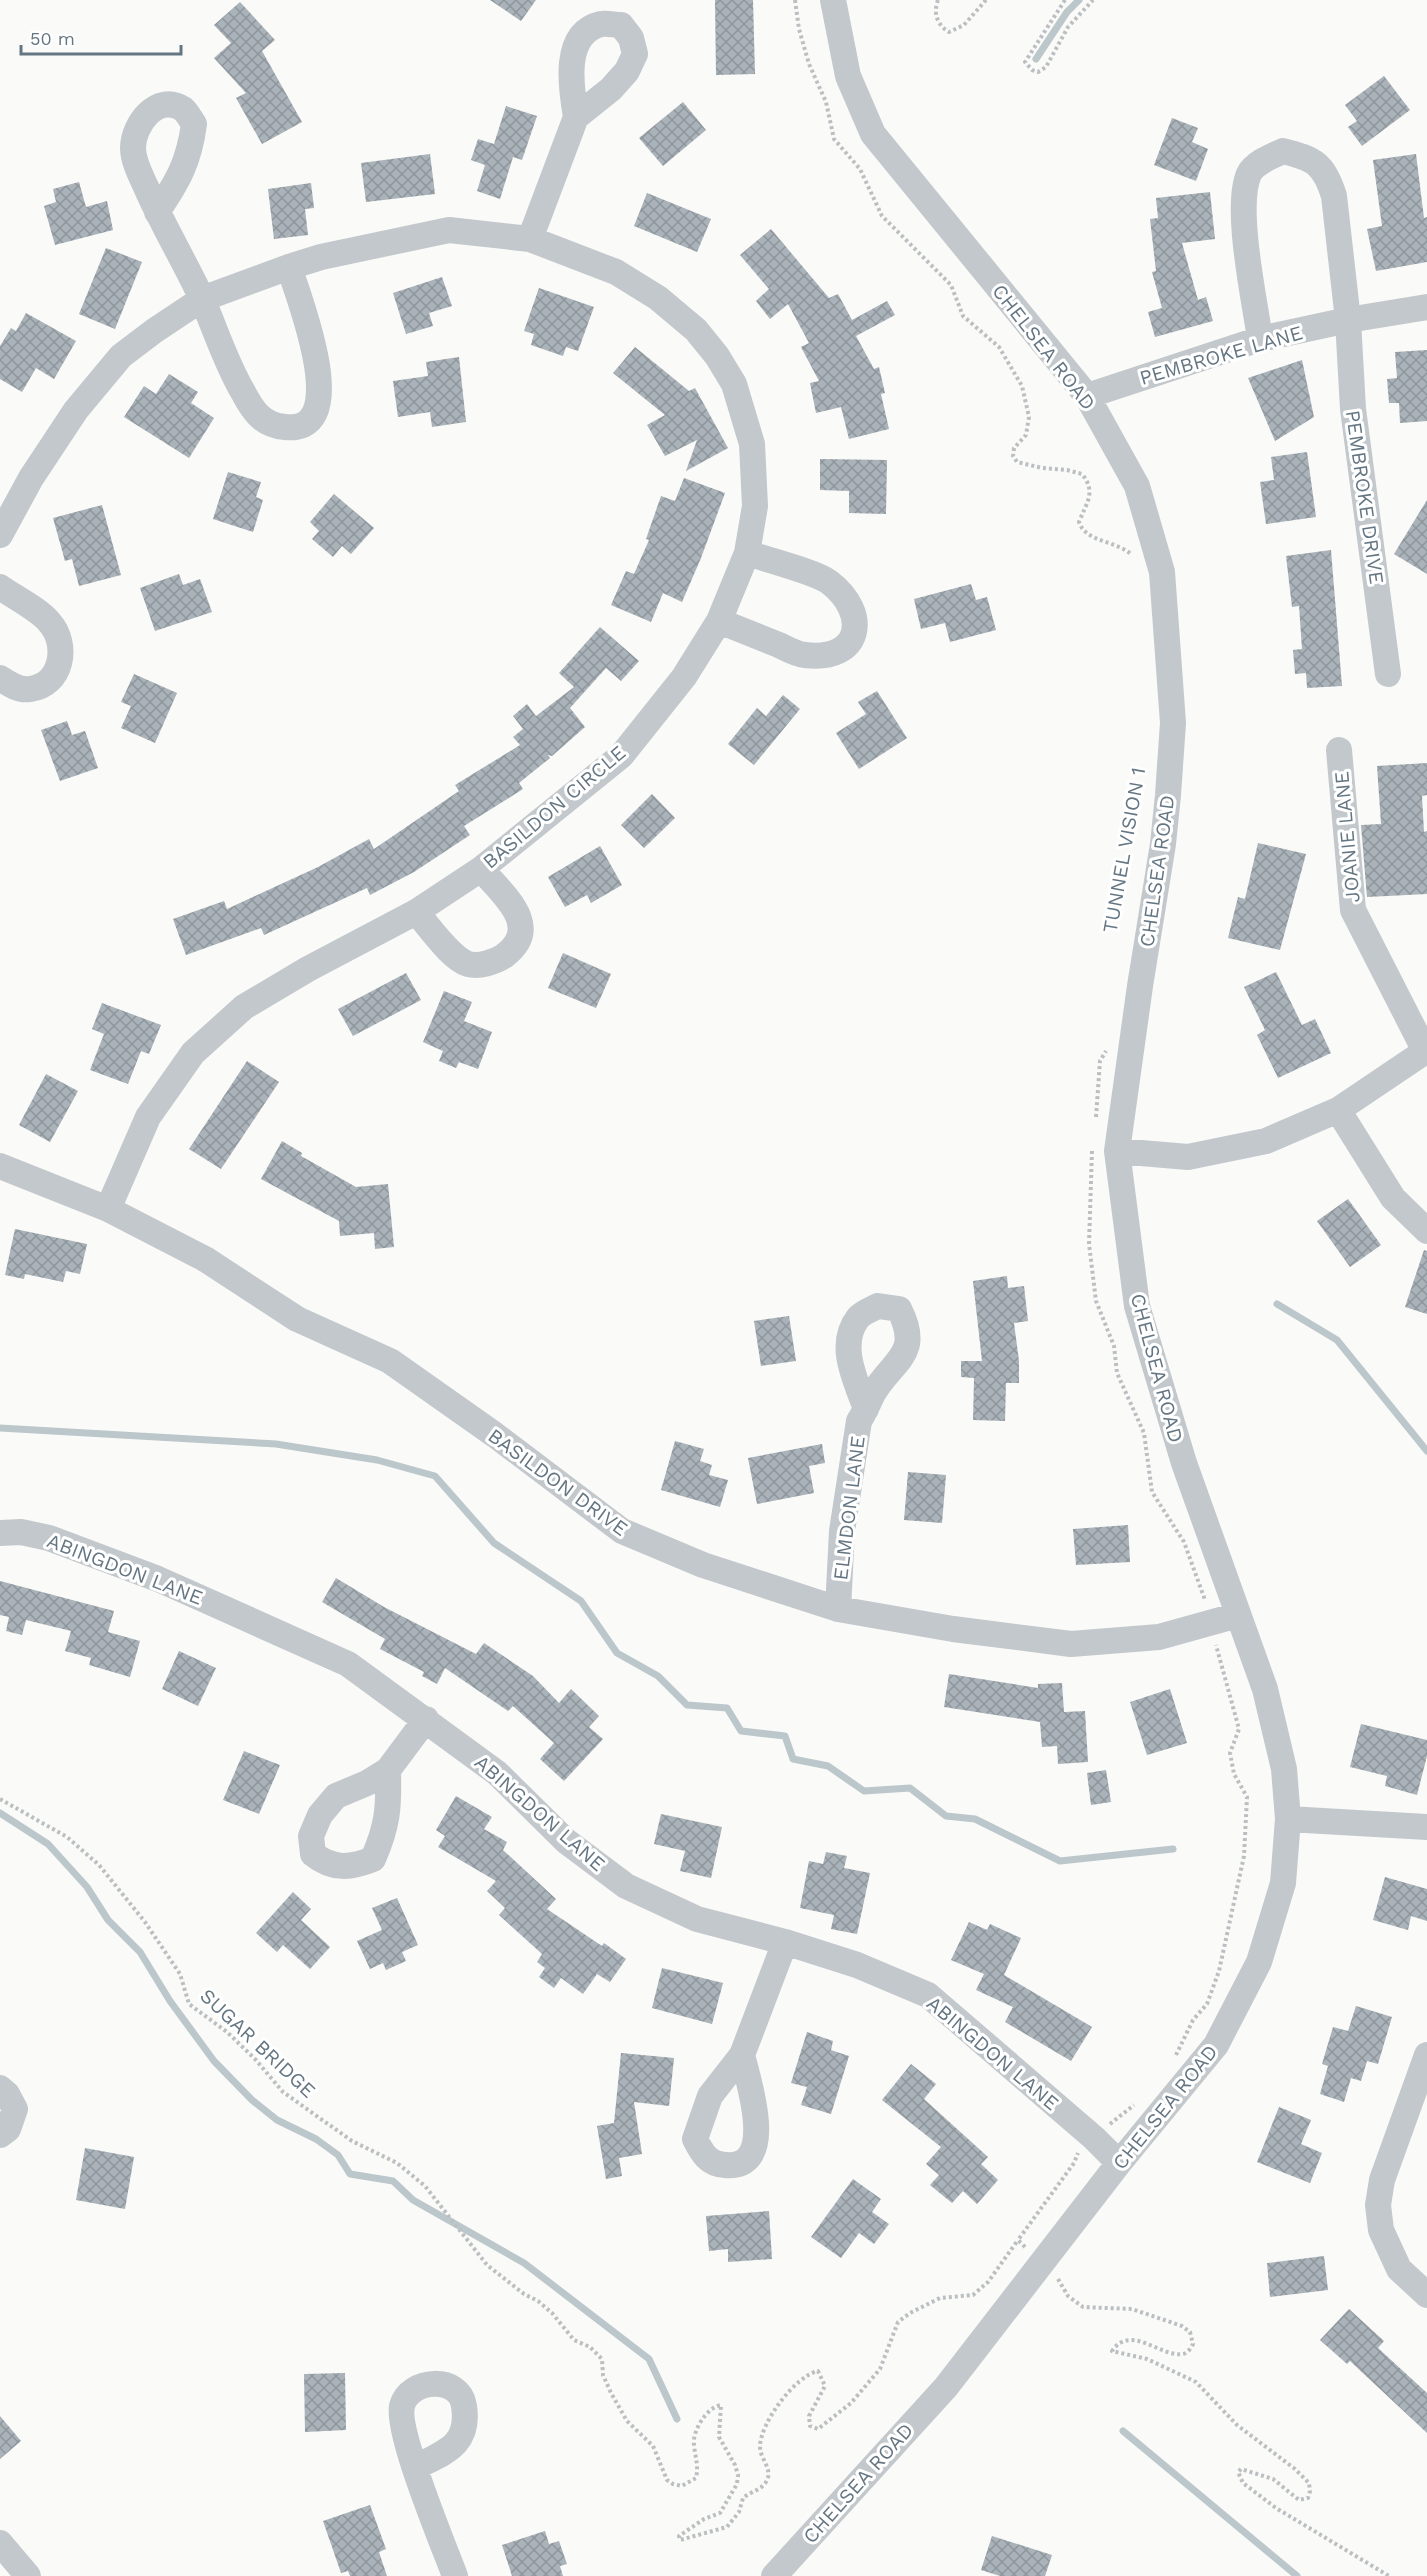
<svg xmlns="http://www.w3.org/2000/svg" width="1427" height="2576" font-family="'Work Sans',sans-serif">
	<style>
		.lines { fill: none; stroke-linecap: round; stroke-linejoin: round }
		.stream { stroke: #bbc7cb; stroke-width: 7 }
		.building { fill: url(#building-cross-hatch) }
		.path { stroke: #bbbfc2; stroke-width: 4; stroke-dasharray: 3 3; stroke-linecap: butt }
		.minor { stroke: #c3c8cc; stroke-width: 26 }
		.labels { text-anchor: middle; dominant-baseline: central; stroke-width: 6; stroke-linejoin: round; paint-order: stroke }
		.street-label { font-size: 20px; fill: #657683; stroke: #fff }
	</style>
	<defs>
		<pattern id="building-cross-hatch" width="8" height="8" patternUnits="userSpaceOnUse" patternTransform="scale(1.5)"><rect width="8" height="8" fill="#aab3b9"/><path d="M0 0l8 8M0 8l8-8" fill="none" stroke="#8e969c"/></pattern>
	</defs>
	<rect width="100%" height="100%" fill="#fafaf8"/>
	<g class="lines">
		<!-- stream -->
		<path class="stream" d="M1036,59L1067,12L1079,0
			M1277,1304L1337,1340L1427,1451
			M0,1428L276,1444L377,1460L435,1476L494,1543L581,1601L617,1653L658,1676L687,1705L727,1708L741,1731L785,1736L793,1759L828,1766L864,1791L910,1788L946,1816L975,1819L1060,1861L1173,1849
			M0,1813L48,1844L87,1887L108,1920L140,1952L170,2001L214,2061L252,2100L277,2120L316,2139L338,2155L350,2174L393,2181L413,2200L524,2263L649,2359L677,2419
			M1123,2431L1297,2576"/>
	</g>
	<!-- building -->
	<path class="building" d="M490,0H536L521,21Z
		M715,0H753L755,74L716,75Z
		M240,2L275,40L262,51L302,122L262,144L236,98L246,93L214,58L231,43L214,25Z
		M1384,76L1410,110L1362,146L1348,127L1357,121L1345,105Z
		M683,102L706,130L663,166L639,138Z
		M506,106L537,116L522,160L513,157L500,199L477,191L485,165L471,160L478,139L494,144Z
		M1172,118L1198,128L1192,142L1208,149L1196,181L1154,165Z
		M430,154L435,194L366,202L361,163Z
		M1416,154L1424,218L1427,217V262L1376,271L1367,229L1382,226L1373,160Z
		M79,182L86,207L107,201L113,230L55,245L44,206L56,202L53,189Z
		M311,183L314,208L305,209L308,235L274,239L268,189Z
		M1210,192L1215,239L1182,243L1198,300L1206,297L1213,321L1155,337L1148,312L1162,308L1152,272L1156,271L1150,219L1158,218L1156,198Z
		M647,193L711,219L697,252L634,226Z
		M771,229L829,298L838,294L852,320L887,301L895,315L856,336L874,369L879,367L885,393L881,394L889,429L849,439L841,407L816,413L810,383L819,381L801,347L809,343L788,304L770,319L756,301L769,289L740,255Z
		M106,248L142,262L115,329L79,314Z
		M442,277L452,306L429,313L433,326L406,334L393,293Z
		M539,288L594,307L578,351L566,347L563,356L531,345L534,334L524,331Z
		M26,313L76,341L54,379L36,368L22,392L0,379V346L11,328L16,331Z
		M635,347L689,391L695,388L728,448L686,471L697,440L665,456L647,425L665,415L613,373Z
		M1427,350V421L1400,423L1399,403H1389L1387,379L1397,378L1395,352Z
		M459,357L466,422L432,427L430,412L398,417L393,381L428,376L426,362Z
		M1302,360L1314,417L1275,441L1248,378Z
		M169,374L198,392L191,403L214,418L189,458L124,417L144,386L156,394Z
		M1307,452L1316,517L1266,524L1260,482L1274,480L1271,457Z
		M820,459L887,460L886,514L849,513V491L820,490Z
		M228,472L261,482L256,497L263,500L253,532L213,519Z
		M684,478L725,493L701,558L682,602L663,593L651,622L611,605L626,571L634,574L649,540L646,539L661,496L675,501Z
		M334,494L374,528L351,554L342,546L333,557L312,539L319,531L310,522Z
		M1427,500V574L1394,554Z
		M102,505L121,575L79,586L72,559L65,561L53,518Z
		M1331,550L1342,686L1307,688L1306,673L1295,674L1293,650L1302,649L1299,606L1292,607L1286,556Z
		M179,574L183,585L200,579L212,612L155,631L140,588Z
		M971,584L976,600L987,597L996,630L950,642L945,623L921,629L914,599Z
		M600,627L639,661L621,681L606,668L570,708L585,727L552,756L548,755L550,758L519,783L523,789L464,826L470,835L414,872L370,895L367,888L264,935L261,928L186,955L173,919L224,901L227,909L318,867L369,839L374,849L459,791L455,785L520,745L513,737L523,729L513,716L527,704L536,716L574,687L559,673Z
		M134,674L177,693L155,743L121,728L131,706L121,702Z
		M877,691L907,738L859,769L836,733L866,714L858,702Z
		M783,695L800,709L754,765L728,744L757,708L766,716Z
		M67,721L72,735L85,731L98,768L60,781L41,730Z
		M1427,763V795L1422,796L1424,832L1427,831V894L1367,897L1361,825L1381,824L1377,766Z
		M652,794L675,818L644,848L621,825Z
		M1258,843L1306,854L1280,950L1228,938L1238,897L1245,899Z
		M600,846L622,885L591,903L587,895L565,907L548,877Z
		M563,953L611,974L596,1008L548,988Z
		M1276,972L1302,1025L1315,1019L1331,1053L1278,1078L1257,1035L1265,1030L1244,987Z
		M406,973L421,1000L353,1036L338,1009Z
		M444,991L472,1002L464,1021L492,1032L478,1069L459,1062L456,1068L439,1061L443,1051L423,1042Z
		M102,1003L161,1025L149,1054L141,1051L128,1084L90,1070L104,1034L92,1029Z
		M247,1061L279,1082L221,1169L189,1149Z
		M46,1074L78,1091L50,1142L19,1125Z
		M282,1141L302,1153L301,1156L356,1187L388,1184L394,1247L375,1249L374,1233L340,1236L339,1221L261,1179Z
		M1348,1199L1381,1245L1350,1267L1317,1221Z
		M15,1229L87,1244L80,1274L66,1271L63,1282L25,1274L24,1279L5,1275Z
		M1424,1250L1427,1251V1314L1405,1307Z
		M1007,1276L1008,1288L1024,1286L1028,1321L1014,1323L1019,1361V1383H1006L1005,1421L973,1420L974,1378L961,1377V1361H982L973,1281Z
		M789,1316L796,1361L761,1366L754,1321Z
		M675,1441L704,1449L700,1461L712,1465L709,1475L728,1480L720,1507L661,1490Z
		M822,1444L825,1463L809,1466L814,1493L757,1504L748,1458Z
		M908,1472L946,1475L942,1523L904,1520Z
		M1128,1525L1130,1562L1076,1565L1073,1529Z
		M336,1578L384,1607L476,1654L484,1643L533,1676L559,1703L571,1689L599,1716L589,1727L603,1739L564,1781L540,1759L554,1743L513,1706L508,1711L445,1668L437,1684L422,1676L424,1672L380,1649L385,1639L322,1602Z
		M0,1581L114,1611L108,1632L140,1641L130,1677L89,1665L91,1658L65,1651L71,1631L26,1620L22,1635L6,1631L9,1617L0,1615Z
		M179,1651L216,1668L198,1706L162,1689Z
		M949,1674L1038,1688V1684L1062,1683L1064,1712L1085,1711L1088,1762L1058,1764L1057,1746L1042,1747L1040,1722L944,1707Z
		M1170,1689L1187,1743L1147,1755L1130,1702Z
		M1361,1724L1427,1740V1756L1417,1795L1385,1786L1387,1776L1350,1767Z
		M244,1751L280,1765L259,1814L223,1800Z
		M1106,1770L1111,1802L1091,1805L1087,1773Z
		M456,1796L492,1817L484,1829L507,1842L503,1850L556,1899L547,1909L602,1946L604,1943L626,1959L610,1982L597,1974L583,1994L561,1978L554,1988L539,1977L545,1968L537,1962L542,1954L499,1915L505,1908L487,1891L496,1881L438,1847L445,1836L436,1830Z
		M661,1814L722,1827L711,1878L680,1871L685,1851L654,1844Z
		M826,1852L847,1856L844,1868L870,1873L857,1934L831,1929L834,1915L800,1908L809,1861L823,1864Z
		M1385,1877L1427,1889V1921L1411,1916L1408,1930L1373,1920Z
		M293,1892L311,1909L301,1920L330,1947L310,1969L283,1945L277,1952L256,1933Z
		M397,1898L418,1945L402,1952L406,1961L386,1970L383,1963L370,1969L357,1941L382,1930L372,1908Z
		M969,1922L987,1930L990,1924L1021,1938L1004,1975L1092,2027L1071,2061L1005,2022L1013,2007L976,1990L984,1974L951,1960Z
		M662,1968L723,1983L712,2024L652,2008Z
		M1356,2006L1392,2017L1378,2064L1367,2061L1361,2081L1351,2078L1344,2102L1320,2094L1328,2066L1322,2064L1333,2027L1348,2031Z
		M807,2032L833,2041L831,2050L849,2056L831,2114L801,2105L807,2087L791,2083Z
		M621,2053L674,2058L669,2106L634,2102L642,2154L619,2158L622,2176L606,2179L597,2126L614,2123Z
		M911,2064L936,2084L924,2099L988,2157L981,2164L998,2180L977,2204L963,2191L952,2203L930,2185L939,2175L926,2164L941,2147L882,2100Z
		M1279,2107L1311,2120L1301,2144L1322,2153L1310,2183L1257,2162Z
		M85,2148L134,2157L125,2209L76,2200Z
		M853,2179L881,2199L872,2212L889,2224L874,2244L859,2233L841,2258L811,2237Z
		M769,2211L772,2259L728,2262V2249L709,2251L706,2216Z
		M1324,2256L1328,2290L1270,2297L1267,2263Z
		M1349,2309L1384,2341L1378,2348L1427,2393V2433L1350,2361L1347,2364L1320,2340Z
		M345,2373L346,2430L305,2432L304,2374Z
		M0,2416L21,2441L0,2459Z
		M370,2505L386,2549L379,2552L387,2576H350L348,2571L341,2573L323,2521Z
		M545,2531L549,2544L559,2541L567,2564L560,2566L563,2576H512L502,2545Z
		M992,2536L1052,2555L1045,2576H1000L981,2570Z"/>
	<g class="lines">
		<!-- path -->
		<path class="path" d="M795,0L799,29L809,64L826,102L834,139L860,169L882,216L951,285L963,316L999,347L1022,386L1029,417L1026,435L1014,448L1013,456L1017,462L1042,468L1067,470L1082,474C1097,493 1086,503 1079,522C1086,543 1116,540 1132,555
			M938,0C933,13 937,25 949,32L964,25L986,0
			M1065,0L1025,62L1032,70L1038,72L1046,67L1068,27L1093,0
			M1096,1117L1100,1061L1106,1051
			M1092,1151L1089,1244L1096,1301L1114,1346L1117,1373L1144,1433L1152,1492L1184,1542L1205,1600
			M0,1799L67,1837L99,1865L145,1922L180,1974L189,2004L227,2032L255,2059L283,2092L352,2141L397,2163L425,2186L487,2265L524,2294L538,2301L552,2313L574,2340L590,2347L602,2359L603,2375L611,2393L627,2421L653,2446L667,2480L673,2484L682,2486L696,2478C699,2466 695,2457 694,2445C692,2431 707,2407 721,2405L719,2437L735,2465L738,2475L737,2484L720,2513L704,2519L679,2536L680,2540L727,2527L739,2512L743,2498C750,2492 761,2490 766,2482C774,2470 760,2459 760,2447C760,2423 795,2376 818,2371L825,2386L809,2416L810,2426L818,2429L851,2403L880,2369L898,2322L910,2313L940,2298L973,2295L988,2282L1018,2240
			M1176,2055L1193,2020L1207,2004L1219,1971L1244,1856L1247,1797L1234,1774L1230,1753L1239,1729L1216,1645
			M1110,2124L1134,2105
			M1025,2247L1018,2240L1074,2163L1078,2153
			M1058,2279L1068,2296L1083,2307L1132,2309L1182,2326L1190,2332L1193,2344C1191,2348 1188,2353 1183,2354C1161,2358 1131,2323 1112,2351L1147,2359L1196,2382L1237,2425L1295,2469L1309,2483L1310,2491L1308,2498L1299,2500L1273,2479L1241,2469L1238,2472L1243,2483L1276,2508L1389,2576"/>
		<!-- minor -->
		<path class="minor" d="M157,212C178,181 189,162 194,124C191,120 187,112 183,109C157,92 133,125 133,148C133,161 141,176 146,187C163,226 185,262 203,301C216,331 226,363 243,392C253,411 262,425 285,427C354,435 298,296 289,267
			M530,239L576,117L611,89L627,71L635,54L631,38L621,25C615,25 607,23 601,24C562,33 571,88 576,117
			M1260,339C1255,302 1234,207 1249,174C1254,163 1272,156 1283,151C1315,159 1324,164 1334,196L1348,320L1353,409L1388,674
			M1087,396L1260,339L1348,320L1427,307
			M0,535L31,478L76,410L121,356L154,331L202,299L289,267L321,257L449,230L530,239L616,272L658,298L696,330L717,356L734,384L752,444L755,506L747,553L719,621L684,677L621,756L481,869L416,912L308,969L244,1007L193,1053L148,1117L108,1209
			M0,587C14,597 40,610 50,623C69,645 62,685 30,689C19,691 9,684 0,678
			M719,621C739,629 759,637 779,645C787,649 796,654 805,655C862,662 870,613 829,582C816,572 765,559 747,553
			M1339,750L1353,910L1425,1051
			M416,912C429,926 450,958 468,964C479,967 495,962 504,956C544,926 502,894 481,869
			M1338,1110L1393,1198L1427,1231
			M1117,1151L1188,1157L1266,1141L1338,1110L1427,1050
			M0,1166L108,1209L205,1259L297,1319L390,1361L495,1435L622,1531L703,1565L838,1609L953,1629L1071,1644L1159,1637L1238,1615
			M0,1533L21,1532L49,1538L158,1579L348,1664L497,1773L566,1841L626,1886L697,1919L785,1942L857,1965L928,1995L1094,2138L1119,2163
			M838,1609L842,1531L859,1421C865,1412 869,1401 874,1392C894,1359 922,1354 899,1309L878,1306C872,1309 862,1313 858,1318C837,1345 856,1381 866,1409
			M388,1770C389,1807 388,1825 373,1859C351,1868 333,1870 313,1854L311,1836L320,1815L336,1796L367,1783L388,1770L426,1719
			M1288,1819L1427,1827
			M742,2055C749,2083 778,2170 725,2165C708,2164 702,2153 695,2139L710,2096L742,2055L785,1942
			M1427,2055L1382,2180L1378,2205L1381,2230L1399,2269L1427,2295
			M0,2088L7,2094L15,2109L8,2129L0,2135
			M416,2467C445,2452 470,2445 464,2406C460,2375 409,2378 402,2406C396,2432 443,2544 455,2576
			M0,2543L28,2576
			M774,2576L946,2387L1119,2163L1216,2045L1259,1962L1283,1883L1288,1819L1284,1769L1265,1689L1184,1463L1137,1306L1117,1151L1140,986L1163,844L1168,795L1173,723L1162,572L1137,486L1087,396L873,134L848,76L833,0"/>
	</g>
	<g class="labels">
		<!-- street labels -->
		<g class="street-label">
			<text transform="translate(1044 347) rotate(52)">CHELSEA ROAD</text>
			<text transform="translate(1221 355) rotate(-16)">PEMBROKE LANE</text>
			<text transform="translate(1365 497) rotate(82)">PEMBROKE DRIVE</text>
			<text transform="translate(554 807) rotate(-40)">BASILDON CIRCLE</text>
			<text transform="translate(1347 837) rotate(-95)">JOANIE LANE</text>
			<text transform="translate(1124 850) rotate(-80)">TUNNEL VISION 1</text>
			<text transform="translate(1157 871) rotate(-82)">CHELSEA ROAD</text>
			<text transform="translate(1157 1368) rotate(75)">CHELSEA ROAD</text>
			<text transform="translate(558 1482) rotate(36)">BASILDON DRIVE</text>
			<text transform="translate(849 1508) rotate(-83)">ELMDON LANE</text>
			<text transform="translate(125 1569) rotate(21)">ABINGDON LANE</text>
			<text transform="translate(540 1813) rotate(41)">ABINGDON LANE</text>
			<text transform="translate(258 2043) rotate(43)">SUGAR BRIDGE</text>
			<text transform="translate(993 2053) rotate(40)">ABINGDON LANE</text>
			<text transform="translate(1165 2107) rotate(-51)">CHELSEA ROAD</text>
			<text transform="translate(858 2483) rotate(-48)">CHELSEA ROAD</text>
		</g>
	</g>
	<!-- scale -->
	<path d="M21 45v9h160v-9" fill="none" stroke="#657683" stroke-width="3"/>
	<text x="30" y="45" font-size="18" fill="#657683" stroke="#ffffff" stroke-width="4.5" paint-order="stroke">50 m</text>
</svg>
